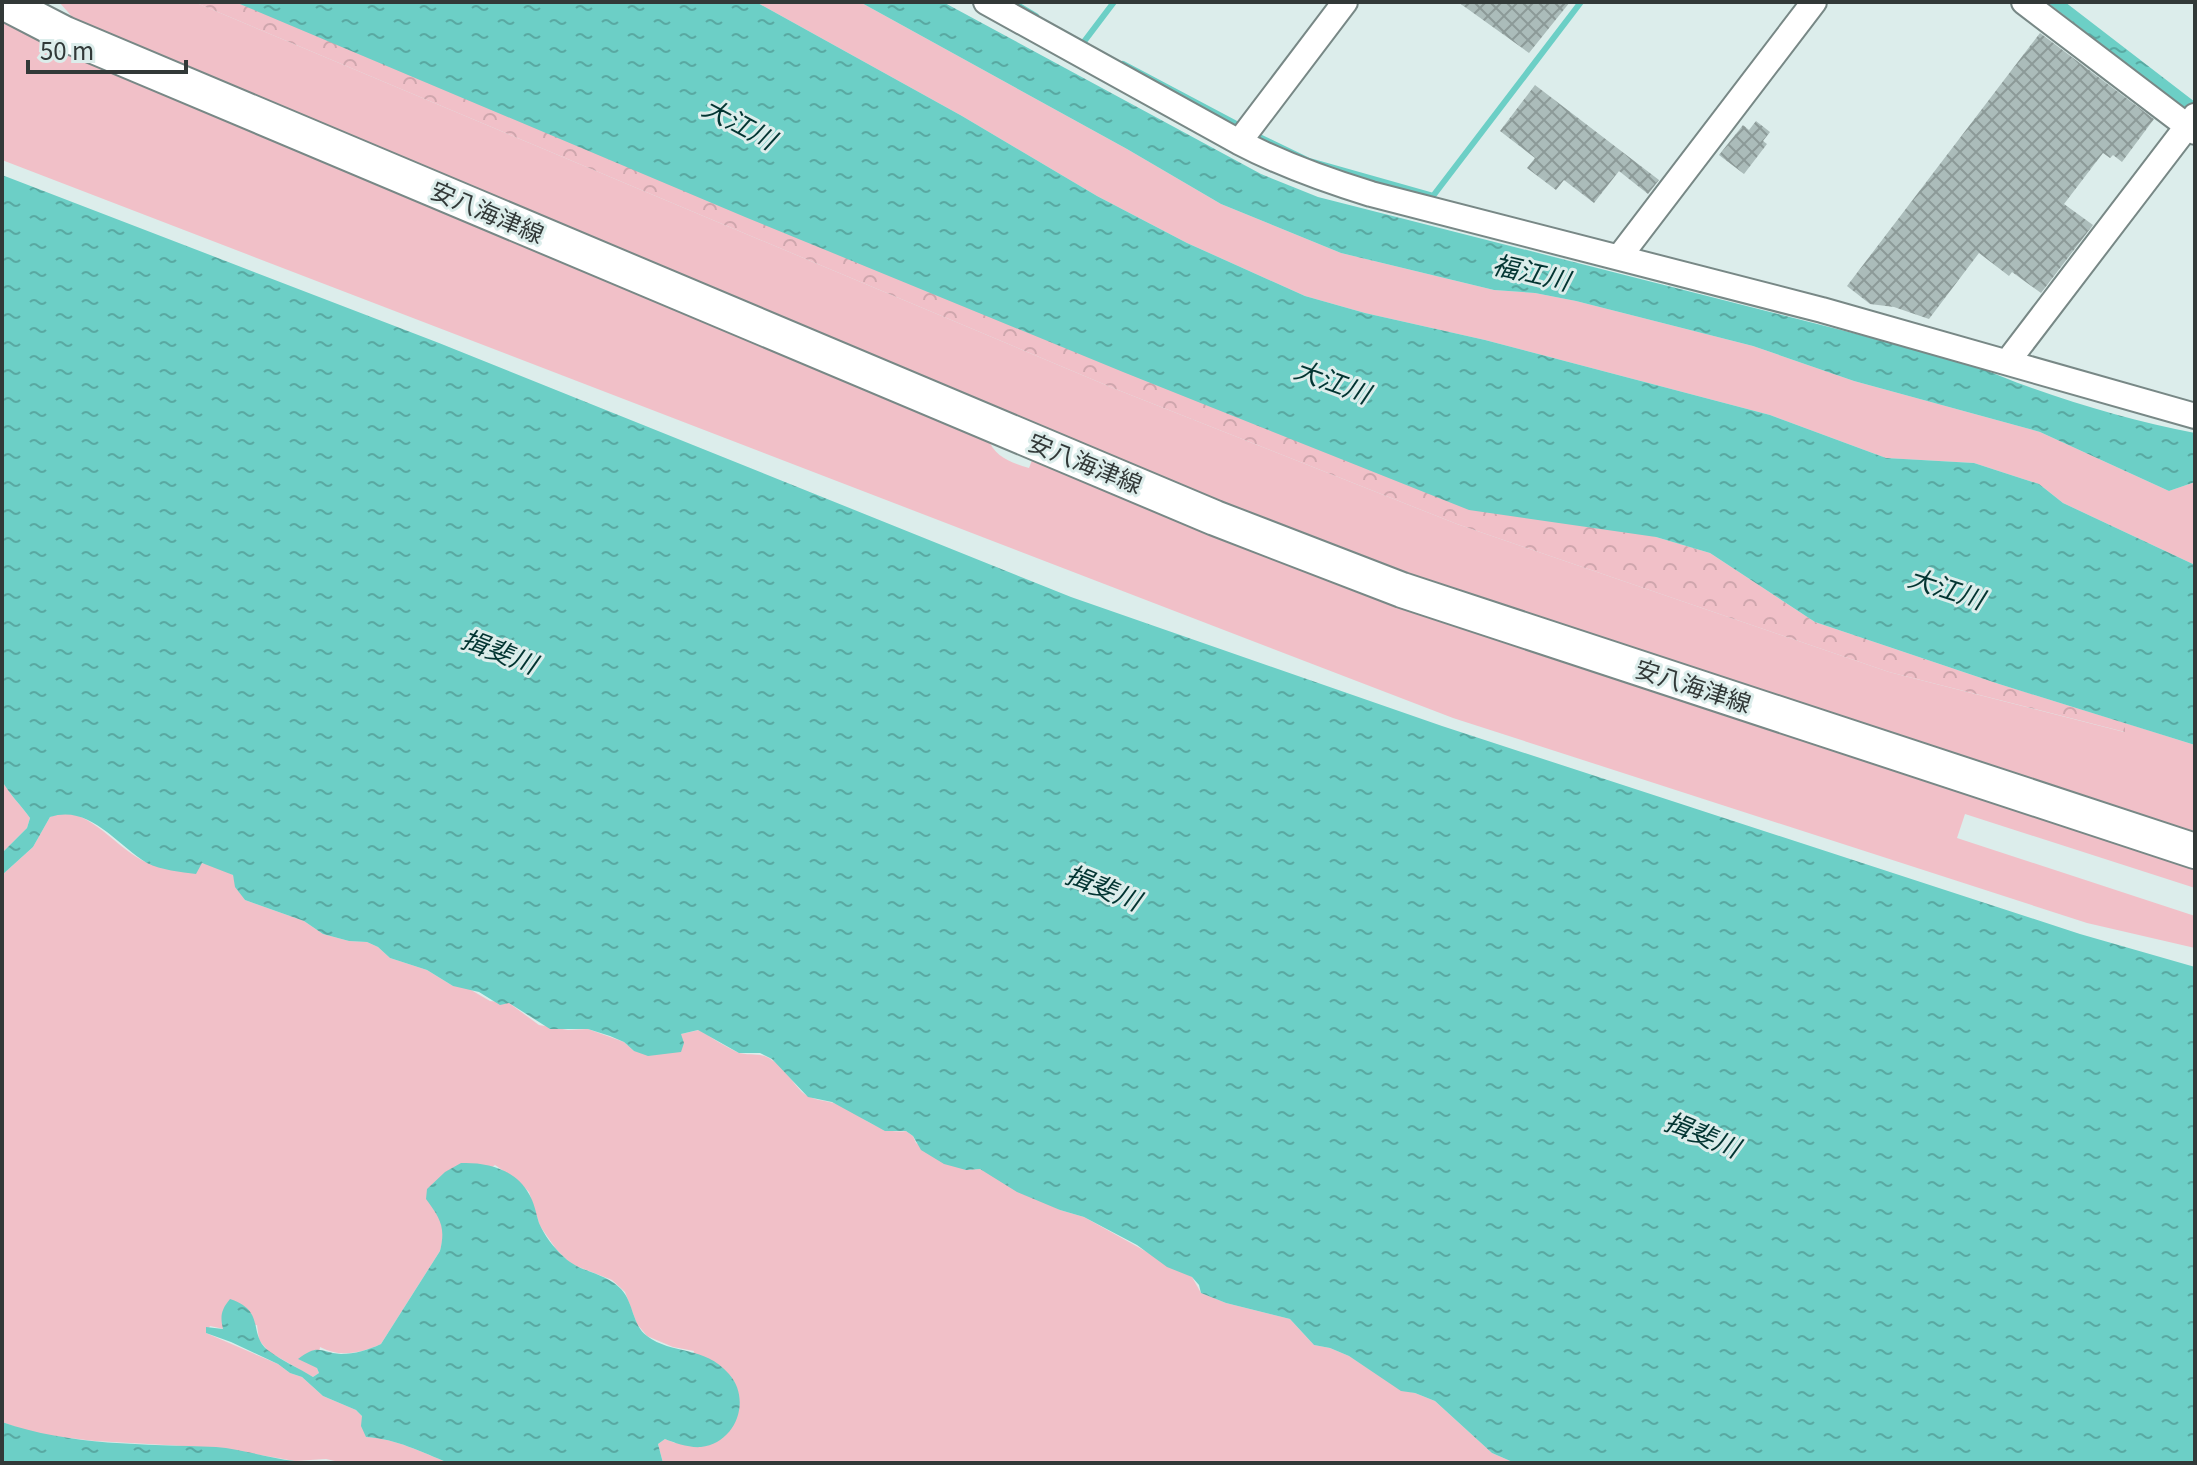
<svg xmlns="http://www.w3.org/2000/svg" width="2197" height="1465" viewBox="0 0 2197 1465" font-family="Georgia,'Noto Sans JP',serif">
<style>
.green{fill:#f1c0c8}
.forest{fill:url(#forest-crowns)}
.water{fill:url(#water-ripples)}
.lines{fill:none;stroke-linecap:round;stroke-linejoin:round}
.stream{stroke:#6ccfc6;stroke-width:6}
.building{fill:url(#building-cross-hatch)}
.minor-casing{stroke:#788886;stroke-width:28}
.secondary-casing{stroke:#788886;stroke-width:38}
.minor{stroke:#fff;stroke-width:24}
.secondary{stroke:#fff;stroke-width:34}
.labels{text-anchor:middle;stroke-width:6;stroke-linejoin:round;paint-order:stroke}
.street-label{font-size:24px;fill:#323938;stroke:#dcedeb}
.water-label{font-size:26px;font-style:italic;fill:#033532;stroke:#dcedeb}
</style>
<defs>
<pattern id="forest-crowns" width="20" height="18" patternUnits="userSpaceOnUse" patternTransform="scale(2)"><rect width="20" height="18" fill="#f1c0c8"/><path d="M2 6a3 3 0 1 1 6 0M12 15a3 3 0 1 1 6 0" fill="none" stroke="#cfa6ad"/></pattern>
<pattern id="water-ripples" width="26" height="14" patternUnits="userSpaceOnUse" patternTransform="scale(2)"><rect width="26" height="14" fill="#6ccfc6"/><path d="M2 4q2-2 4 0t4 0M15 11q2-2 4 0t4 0" fill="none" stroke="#59a9a2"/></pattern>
<pattern id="building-cross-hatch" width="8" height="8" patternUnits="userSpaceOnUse" patternTransform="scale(2)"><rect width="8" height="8" fill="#abbcba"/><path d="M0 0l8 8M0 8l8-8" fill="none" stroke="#8c9a98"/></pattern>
</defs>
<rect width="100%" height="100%" fill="#dcedeb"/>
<path class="green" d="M59,2H194L1113,388L1457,524L1889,672L2124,732L2125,723L2195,745V842L1406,579L84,30Z
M756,2H860L1127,149L1221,204L1341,253L1494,290L1535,293L1576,301L1753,346L1854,381L2040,432L2169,491L2195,482V565L2063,503L2039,484L1974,463L1886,458L1770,415L1485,340L1365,313L1305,296L1187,243L1097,196L962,116Z
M2,14L987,437C995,457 1009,462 1029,468L1034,455L2195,863V888L1965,814L1957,838L2195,916V948L2087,923L1453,718L2,160Z
M2,781C10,795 21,805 30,818L27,828L2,853Z
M63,812C99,817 116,849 148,863C161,869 183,862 197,863C210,863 222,869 233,875L236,887L245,900L304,921L323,934L349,941L367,942L378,947L390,958L427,970L453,986L466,987L490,1001L509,1003L539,1025L568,1030L588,1029L624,1042L634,1051L681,1052V1034L699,1030C711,1037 724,1046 737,1052C749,1057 760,1051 772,1060C785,1068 792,1082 802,1092C812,1101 826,1100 837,1104C861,1114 878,1135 906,1131L913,1136L916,1143L966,1170L980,1169L1060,1210L1084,1217L1192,1277L1201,1293L1226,1303L1290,1319L1314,1345L1330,1348L1349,1356L1401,1390L1415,1393L1435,1401L1492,1453L1515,1463H663L658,1444L665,1439L675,1443L694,1351L673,1347L647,1336L637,1324L625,1292L612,1280L571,1264L556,1249L540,1226L529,1192L518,1181L495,1165L435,1210C446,1223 444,1235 440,1251L381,1344C361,1353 340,1358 320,1347L317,1368L319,1373L313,1377L269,1352L259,1340L257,1325L224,1329L210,1326L206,1333L278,1364L290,1373L302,1377L323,1396L356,1410L362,1416L366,1437C397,1439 421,1452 449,1463H344L326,1459L295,1461L218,1448L95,1441L35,1434L2,1422V875L33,847L50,817Z"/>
<path class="forest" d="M194,2H235L1656,537L1710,553L1815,622L1999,684L2125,723V732L1889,672L1457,524L1113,388Z"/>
<path class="water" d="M235,2H756L962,116L1097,196L1187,243L1305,296L1365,313L1485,340L1770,415L1886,458L1974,463L2039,484L2063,503L2195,565V745L1999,684L1815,622L1710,553L1656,537L1469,510L1123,372L745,217Z
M860,2H943L1261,174L1318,197L1967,362C2036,393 2121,419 2195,433V482L2169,491L2040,432L1854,381L1753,346L1576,301L1535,293L1494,290L1341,253L1221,204L1127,149Z
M2047,2H2065L2195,102V116Z
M2,175L439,343L1071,597L1442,726L2080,934L2195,967V1463H1515L1492,1453L1435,1401L1415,1393L1401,1391L1349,1356L1330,1348L1314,1345L1290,1319L1226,1303L1201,1293L1199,1285L1192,1277L1167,1267L1137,1245L1084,1217L1060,1210L1017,1192L980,1169L966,1170L944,1164L921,1150L913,1136L906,1131H885L832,1102L808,1097L772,1059L760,1053H739L698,1030L681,1034L684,1043L681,1052L648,1056L634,1051L624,1042L610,1036L588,1029H550L509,1003L500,1005L479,992L453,986L427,970L390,958L378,947L367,942L349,941L323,934L304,921L245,900L235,887L233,875L202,863L196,874C181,872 161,870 147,863C116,844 89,804 50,817L33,847L2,875V853L27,828L30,818C21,805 10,795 2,781Z
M461,1163C487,1162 515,1169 529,1194C534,1202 536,1213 539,1223C544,1235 554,1248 564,1257C580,1273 605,1272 621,1289C634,1303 632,1325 647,1336C672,1355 704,1345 729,1374C752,1400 736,1443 701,1447C689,1448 675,1443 665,1439L658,1444L663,1463H449C421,1452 397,1439 366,1437L361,1426L362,1416L356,1410L323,1396L302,1377L290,1373L278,1364L231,1342L206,1333V1327L223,1329C220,1316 221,1310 230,1299C267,1311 247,1335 269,1351C282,1361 299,1368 313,1377L319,1373L317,1368L298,1359C319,1343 319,1352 341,1354C355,1354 368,1350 381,1344L440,1251C446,1227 440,1218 426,1199L427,1189L445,1172Z
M2,1422C70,1446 145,1444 216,1447C242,1449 268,1458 295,1461C312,1463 326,1459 344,1463H10L2,1460Z"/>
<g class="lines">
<path class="stream" d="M1012,2L1036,16
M1083,43L1114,2
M1123,64L1240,126
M1253,134L1309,161L1433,196L1581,2"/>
</g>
<path class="building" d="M1458,2H1570L1529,53Z
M2040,33L2154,119L2122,162L2113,155L2110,158L2103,153L2064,204L2093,225L2041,293L2012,272L2009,276L1979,253L1929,319L1894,307L1870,304L1847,286Z
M1535,85L1659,180L1648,194L1619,171L1594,203L1564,180L1556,190L1527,168L1535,158L1500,131Z
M1756,121L1770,132L1763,141L1767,144L1744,174L1719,155L1743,125L1749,130Z"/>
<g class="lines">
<defs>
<path id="minor" d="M986,2L1239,142C1281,164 1325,180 1371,194L1822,310L2195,416
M2024,2L2195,132
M1239,142L1345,2
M1620,256L1814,2
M2008,361L2195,116"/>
<path id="secondary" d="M3,2L65,34L1215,518L1402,590L2195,851"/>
</defs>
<use href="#minor" class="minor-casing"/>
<use href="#secondary" class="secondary-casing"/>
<use href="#minor" class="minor"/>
<use href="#secondary" class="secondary"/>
</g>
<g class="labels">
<g class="street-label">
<text transform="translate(487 213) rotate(23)" y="8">安八海津線</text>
<text transform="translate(1085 464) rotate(22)" y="8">安八海津線</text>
<text transform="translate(1693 687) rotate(18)" y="8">安八海津線</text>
</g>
<g class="water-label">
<text transform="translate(739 124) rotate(28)" y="9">大江川</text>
<text transform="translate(1531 273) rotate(13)" y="9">福江川</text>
<text transform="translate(1332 382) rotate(20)" y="9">大江川</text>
<text transform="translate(1946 589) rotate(18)" y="9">大江川</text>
<text transform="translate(499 652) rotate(21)" y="9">揖斐川</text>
<text transform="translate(1103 888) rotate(22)" y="9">揖斐川</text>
<text transform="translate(1702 1135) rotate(22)" y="9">揖斐川</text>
</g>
</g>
<rect width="2197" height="1465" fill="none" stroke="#323938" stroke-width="8"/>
<path d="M28 60v12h158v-12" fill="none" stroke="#323938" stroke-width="4"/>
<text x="40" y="60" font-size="24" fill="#323938" stroke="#dcedeb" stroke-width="6" paint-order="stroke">50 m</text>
</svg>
